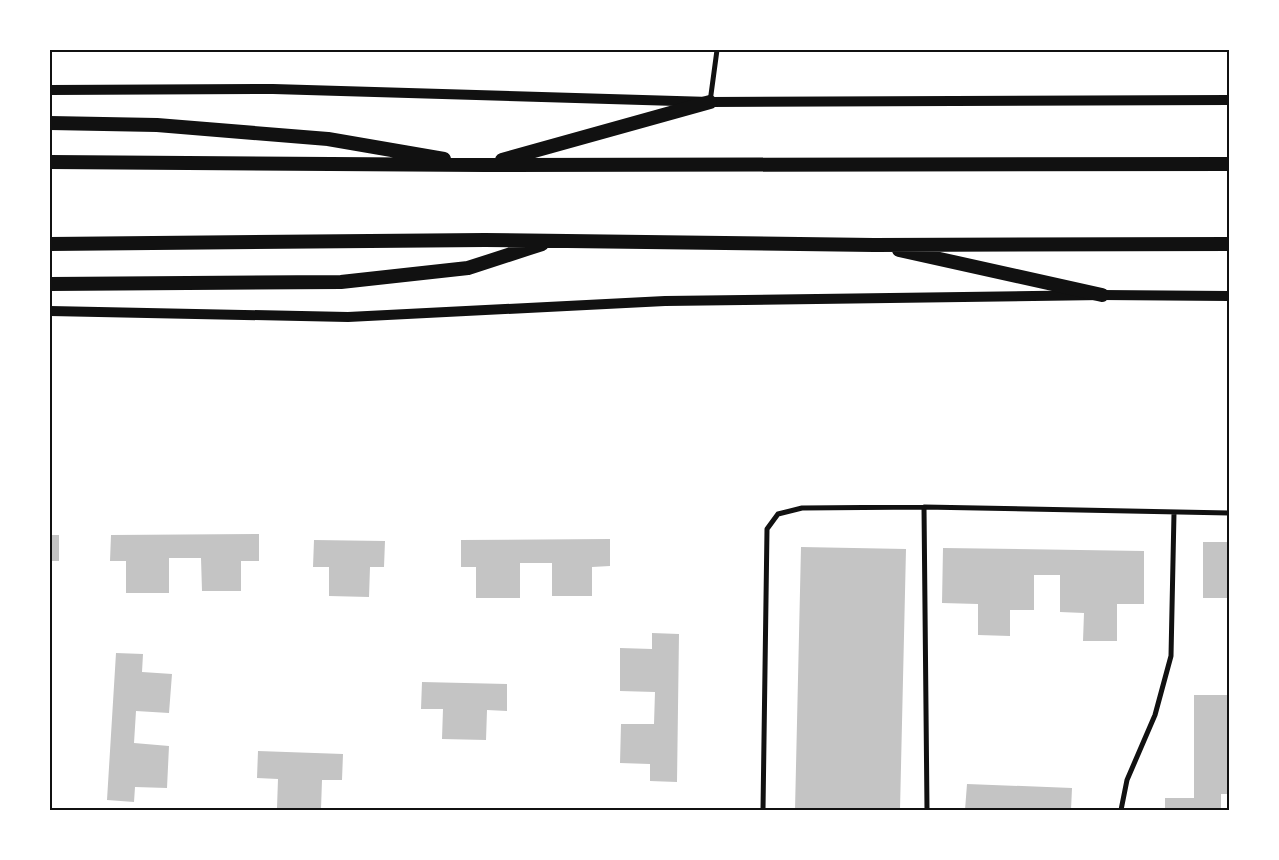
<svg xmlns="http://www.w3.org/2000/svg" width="1279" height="860" viewBox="0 0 1279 860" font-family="'Times New Roman',serif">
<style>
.building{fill:#c4c4c4}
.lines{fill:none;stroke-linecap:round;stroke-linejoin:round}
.minor{stroke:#111;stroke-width:5}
.secondary{stroke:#111;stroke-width:10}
.trunk{stroke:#111;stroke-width:14}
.neatline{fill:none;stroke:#111;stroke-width:2}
</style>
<rect width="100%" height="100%" fill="#fff"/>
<path class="building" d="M259,534V561H241V591H202L201,558H169V593H126V561H110L111,535Z
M50,535H59V561H50Z
M610,539V566L592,567V596H552V563H520V598H476V567H461V540Z
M314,540L385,541L384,567H370L369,597L329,596V567H313Z
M1203,542H1229V598H1203Z
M801,547L906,549L900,810H795Z
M943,548L1144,551V604H1117V641H1083L1084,613L1060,612V575H1034V610H1010V636L978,635V604L942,603Z
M652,633L679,634L677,782L650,781V764L620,763L621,724H654L655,692L620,691V648L652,649Z
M116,653L143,654L142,672L172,674L169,713L136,711L134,743L169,746L167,788L135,787L134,802L107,800Z
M422,682L507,684V711L487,710L486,740L442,739L443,709H421Z
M1194,695H1229V794H1221V810H1165V798H1194Z
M258,751L343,754L342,780H322L321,809L277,808L278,779L257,778Z
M967,784L1072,788L1071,810H965Z"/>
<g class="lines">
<path class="minor" d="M710,102L717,50
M924,507L927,810
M763,810L767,529L778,514L802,508L924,507L1229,513
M1121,810L1127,780L1155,715L1171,656L1174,513"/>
<path class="secondary" d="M50,90L273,89L710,102L1229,100
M50,311L348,317L665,301L1102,295L1229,296"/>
<path class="trunk" d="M50,123L157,125L328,139L444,159
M502,160L710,102
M50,162L484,165L1229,164
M50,244L485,240L874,245L1229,244
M899,250L1102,295
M50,284L341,282L468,268L542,244"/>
</g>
<rect width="1279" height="860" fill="none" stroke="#ffffff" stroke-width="102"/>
<rect x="51" y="51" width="1177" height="758" class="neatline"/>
</svg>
